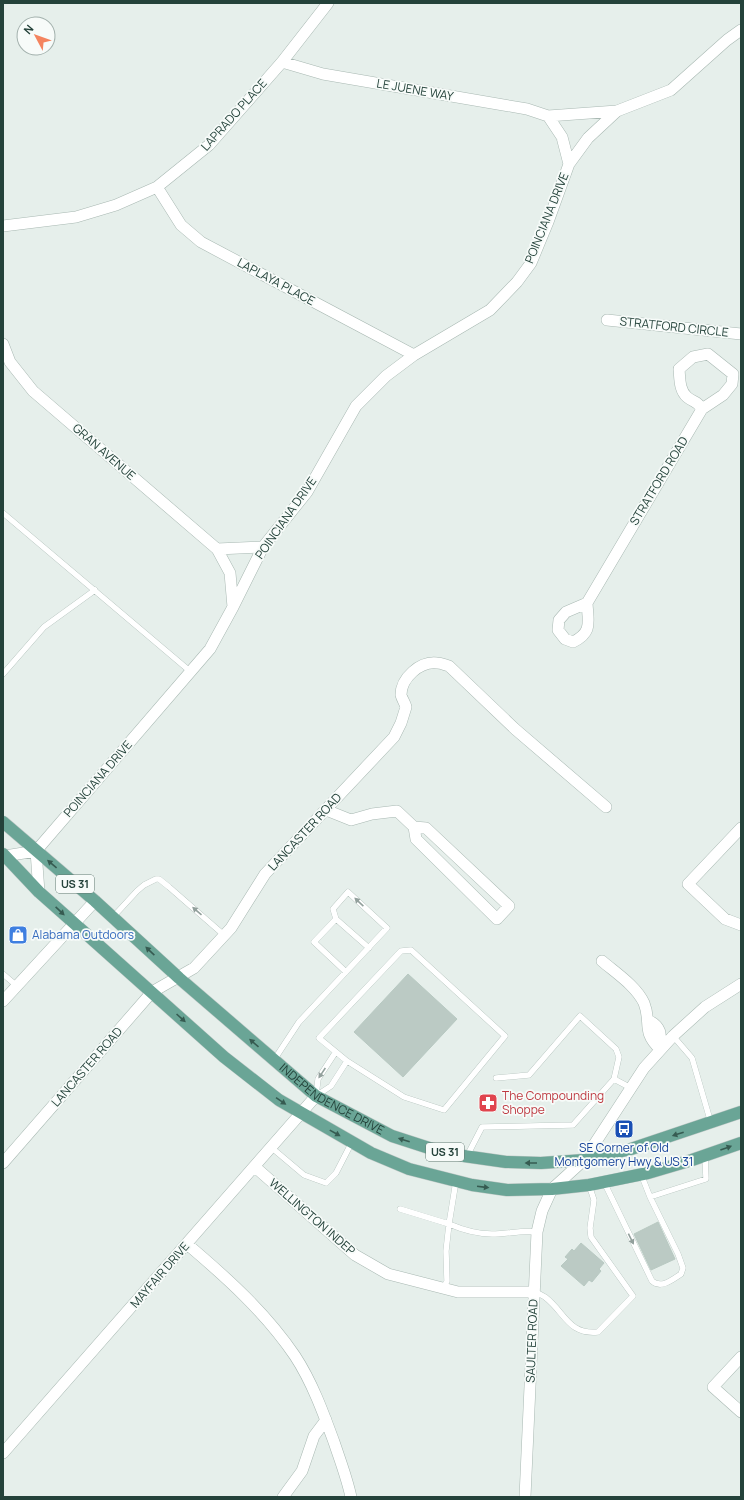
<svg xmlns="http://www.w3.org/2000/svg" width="744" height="1500" viewBox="0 0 744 1500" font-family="Manrope,sans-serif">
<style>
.building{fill:#bbcac4;stroke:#b8c9c2}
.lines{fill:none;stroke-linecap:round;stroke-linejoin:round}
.lane-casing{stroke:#a8b8b2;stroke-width:6}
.street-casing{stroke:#a8b8b2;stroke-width:12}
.primary-casing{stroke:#c2cac8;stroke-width:13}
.lane{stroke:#fff;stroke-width:5.5}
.street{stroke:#fff;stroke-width:11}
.primary{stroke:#6aa596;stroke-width:12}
.oneway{fill:#365b51}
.oneway2{fill:#92a09c}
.labels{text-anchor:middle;stroke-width:3.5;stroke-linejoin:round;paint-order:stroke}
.shield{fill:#f7fbf9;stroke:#637a73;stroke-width:1}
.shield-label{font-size:11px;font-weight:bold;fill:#24423a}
.street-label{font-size:12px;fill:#24423a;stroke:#f7fbf9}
.shop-label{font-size:12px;fill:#366cbe;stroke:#f7fbf9;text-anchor:start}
.health-label{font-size:12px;fill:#be3a42;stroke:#f7fbf9;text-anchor:start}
.transit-label{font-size:12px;fill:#164399;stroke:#f7fbf9}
</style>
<rect width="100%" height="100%" fill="#e6efeb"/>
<path class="building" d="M408,974L457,1019L403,1077L354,1032Z
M658,1222L675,1259L651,1270L634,1234Z
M581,1243L604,1263L599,1269L601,1271L592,1282L589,1280L584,1286L561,1266L568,1259L565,1257L572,1249L574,1251Z"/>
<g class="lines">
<defs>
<path id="lane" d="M3,513L191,672
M3,674L44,627L95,590
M113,917L137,891L144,885L156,879H159L169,887L224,935
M336,919L314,942L346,972
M411,950L505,1036L444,1110L404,1097L347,1061L319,1038L401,951Z
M3,974L17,986
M673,1036L692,1058L711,1123
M274,1060L299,1022L387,928L348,892L333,909L336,919L369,948
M496,1078L529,1075L580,1016L616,1049L619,1057L614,1079
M316,1096L318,1079L335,1053
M316,1096L331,1086L347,1061
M272,1148L304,1175L326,1183L336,1173L352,1142
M467,1156L482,1127L573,1125L614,1079L631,1088
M456,1181L449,1224C463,1230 477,1234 492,1234C508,1234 522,1230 537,1232
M604,1182L652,1281C661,1289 672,1280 681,1274L683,1268L678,1254L650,1197L641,1174
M650,1197L706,1179L705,1156
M400,1209L449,1224L446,1251L447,1281L443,1289
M534,1292C538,1293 542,1295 545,1297C565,1312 568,1335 598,1332L633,1296L591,1237L590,1228L594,1200L589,1185"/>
<path id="street" d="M282,62L323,74L527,109L548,116L617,111
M548,116L562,137L569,164
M157,187L181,225L201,242L414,355
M3,226L76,217L116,205L157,187L209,145L282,62L328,3
M607,320L741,334
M3,344L10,362L33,391L217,549L263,547
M702,409C697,400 694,403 687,397C679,390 680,378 679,369L693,357L708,354L733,374
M217,549L230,573L233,607
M587,603L702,409L723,395L732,384L733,374
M587,603C588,622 593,632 573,642L565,639L558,630L559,620L566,612Z
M326,810L351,820L372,814L397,811L414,827L416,839L497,919L509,906L426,828L414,827
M741,828L688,884L725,919L741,925
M36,851L39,892
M5,856L36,851L210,649L233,607L263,547L307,492L356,406L386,376L414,355L490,310L517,282L531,263L548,222L569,164L588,138L617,111L671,90L727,40L741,30
M602,961C616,973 636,986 644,1003C652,1023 641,1031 660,1049
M3,1001L95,901
M648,1020C662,1027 661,1034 660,1049
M3,1163L152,992L194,968L231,928L265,874L394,737L401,723L406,707C405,703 402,699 401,695C401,678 420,661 437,663C441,663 445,665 449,666L515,729L606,807
M255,1167L355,1255L388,1274L458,1292H534
M187,1244C227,1278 265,1312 295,1356C312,1382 323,1412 334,1442C340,1460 347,1478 351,1497
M741,1357L713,1387L741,1412
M3,1453L316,1096
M283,1497L302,1471L314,1436L326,1420
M525,1497L537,1232L542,1211L552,1189L584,1160L644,1068L673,1036L705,1007L741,984"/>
<g id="primary">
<path id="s1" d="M3,822L95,901L179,978L316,1096L392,1136L429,1148L464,1156L506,1162L541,1163L584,1160L631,1149L741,1112"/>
<path d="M3,854L39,892L75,924L224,1057L279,1100L371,1153L409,1169L472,1185L507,1190L552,1189L589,1185L648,1173L692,1160L741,1143"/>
</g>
</defs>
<use href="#lane" class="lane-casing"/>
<use href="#street" class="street-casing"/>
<use href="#primary" class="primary-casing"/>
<use href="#lane" class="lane"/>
<use href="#street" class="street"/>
<use href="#primary" class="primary"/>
</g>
<defs><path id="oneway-solid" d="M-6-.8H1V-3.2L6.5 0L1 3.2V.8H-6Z"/></defs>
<g class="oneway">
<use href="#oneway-solid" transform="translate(52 864) rotate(-140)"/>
<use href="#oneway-solid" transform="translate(60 911) rotate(43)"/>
<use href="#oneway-solid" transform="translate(150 951) rotate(-137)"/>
<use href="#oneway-solid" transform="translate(181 1018) rotate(42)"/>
<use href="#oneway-solid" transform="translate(254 1043) rotate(-139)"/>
<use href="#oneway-solid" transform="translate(281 1101) rotate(34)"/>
<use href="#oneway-solid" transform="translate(335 1133) rotate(29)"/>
<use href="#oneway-solid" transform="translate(678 1134) rotate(162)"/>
<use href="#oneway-solid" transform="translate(404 1140) rotate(-162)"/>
<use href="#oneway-solid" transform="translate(726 1148) rotate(-20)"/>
<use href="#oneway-solid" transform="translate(531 1163) rotate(-180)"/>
<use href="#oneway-solid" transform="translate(483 1187) rotate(7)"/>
</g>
<g class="oneway2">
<use href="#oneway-solid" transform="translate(359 902) rotate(-137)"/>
<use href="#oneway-solid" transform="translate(197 911) rotate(-139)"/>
<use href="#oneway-solid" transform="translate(322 1073) rotate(124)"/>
<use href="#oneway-solid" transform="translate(631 1239) rotate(64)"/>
</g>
<defs>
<symbol id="shop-square" viewBox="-11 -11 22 22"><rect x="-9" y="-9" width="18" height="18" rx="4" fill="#3f7fe0" stroke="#f7fbf9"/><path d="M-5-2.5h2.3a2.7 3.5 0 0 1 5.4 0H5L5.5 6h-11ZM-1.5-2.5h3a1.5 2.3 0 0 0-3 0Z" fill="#fff"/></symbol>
<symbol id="pharmacy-square" viewBox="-11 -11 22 22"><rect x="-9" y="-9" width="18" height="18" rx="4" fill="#e0444e" stroke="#f7fbf9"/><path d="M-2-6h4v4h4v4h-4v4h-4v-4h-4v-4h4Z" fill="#fff"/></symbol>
<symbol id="bus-square" viewBox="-11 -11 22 22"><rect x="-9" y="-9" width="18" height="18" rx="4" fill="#1a4fb4" stroke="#f7fbf9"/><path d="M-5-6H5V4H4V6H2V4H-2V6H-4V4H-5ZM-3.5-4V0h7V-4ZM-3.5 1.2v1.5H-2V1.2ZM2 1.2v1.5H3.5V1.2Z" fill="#fff"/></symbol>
</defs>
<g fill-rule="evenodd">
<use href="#shop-square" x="7" y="924" width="22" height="22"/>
<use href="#pharmacy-square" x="477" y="1092" width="22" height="22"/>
<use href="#bus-square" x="613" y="1118" width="22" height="22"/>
</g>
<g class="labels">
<g class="shield">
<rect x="56" y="875" width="38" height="18" rx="3"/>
<rect x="426" y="1143" width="38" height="18" rx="3"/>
</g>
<g class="shield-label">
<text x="75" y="888">US 31</text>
<text x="445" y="1156">US 31</text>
</g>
<g class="street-label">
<text transform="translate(415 90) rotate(10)" y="4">LE JUENE WAY</text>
<text transform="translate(234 115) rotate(-48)" y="4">LAPRADO PLACE</text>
<text transform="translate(547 218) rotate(-68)" y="4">POINCIANA DRIVE</text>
<text transform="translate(276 282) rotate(28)" y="4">LAPLAYA PLACE</text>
<text transform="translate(674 327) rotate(6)" y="4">STRATFORD CIRCLE</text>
<text transform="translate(104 452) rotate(41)" y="4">GRAN AVENUE</text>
<text transform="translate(659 481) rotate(-59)" y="4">STRATFORD ROAD</text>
<text transform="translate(286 518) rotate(-55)" y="4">POINCIANA DRIVE</text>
<text transform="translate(98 779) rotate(-49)" y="4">POINCIANA DRIVE</text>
<text transform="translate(305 832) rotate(-47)" y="4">LANCASTER ROAD</text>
<text transform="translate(87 1067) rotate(-49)" y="4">LANCASTER ROAD</text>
<text dy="4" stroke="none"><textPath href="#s1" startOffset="431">INDEPENDENCE DRIVE</textPath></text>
<text transform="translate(312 1217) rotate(41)" y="4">WELLINGTON INDEP</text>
<text transform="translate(160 1275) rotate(-49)" y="4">MAYFAIR DRIVE</text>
<text transform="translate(532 1341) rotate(-88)" y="4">SAULTER ROAD</text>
</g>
<g class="shop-label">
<text x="32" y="939">Alabama Outdoors</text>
</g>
<g class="health-label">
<text x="502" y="1100">The Compounding<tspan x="502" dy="14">Shoppe</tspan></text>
</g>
<g class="transit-label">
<text x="624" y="1152">SE Corner of Old<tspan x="624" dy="14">Montgomery Hwy &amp; US 31</tspan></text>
</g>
</g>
<rect width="744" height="1500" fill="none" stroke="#24423a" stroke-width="8"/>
<g transform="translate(36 36) rotate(311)"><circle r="19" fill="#f7fbf9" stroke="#a3b1ad"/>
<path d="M0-3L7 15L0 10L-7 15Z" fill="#f4845f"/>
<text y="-6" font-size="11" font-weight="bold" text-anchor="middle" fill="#24423a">N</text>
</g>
</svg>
